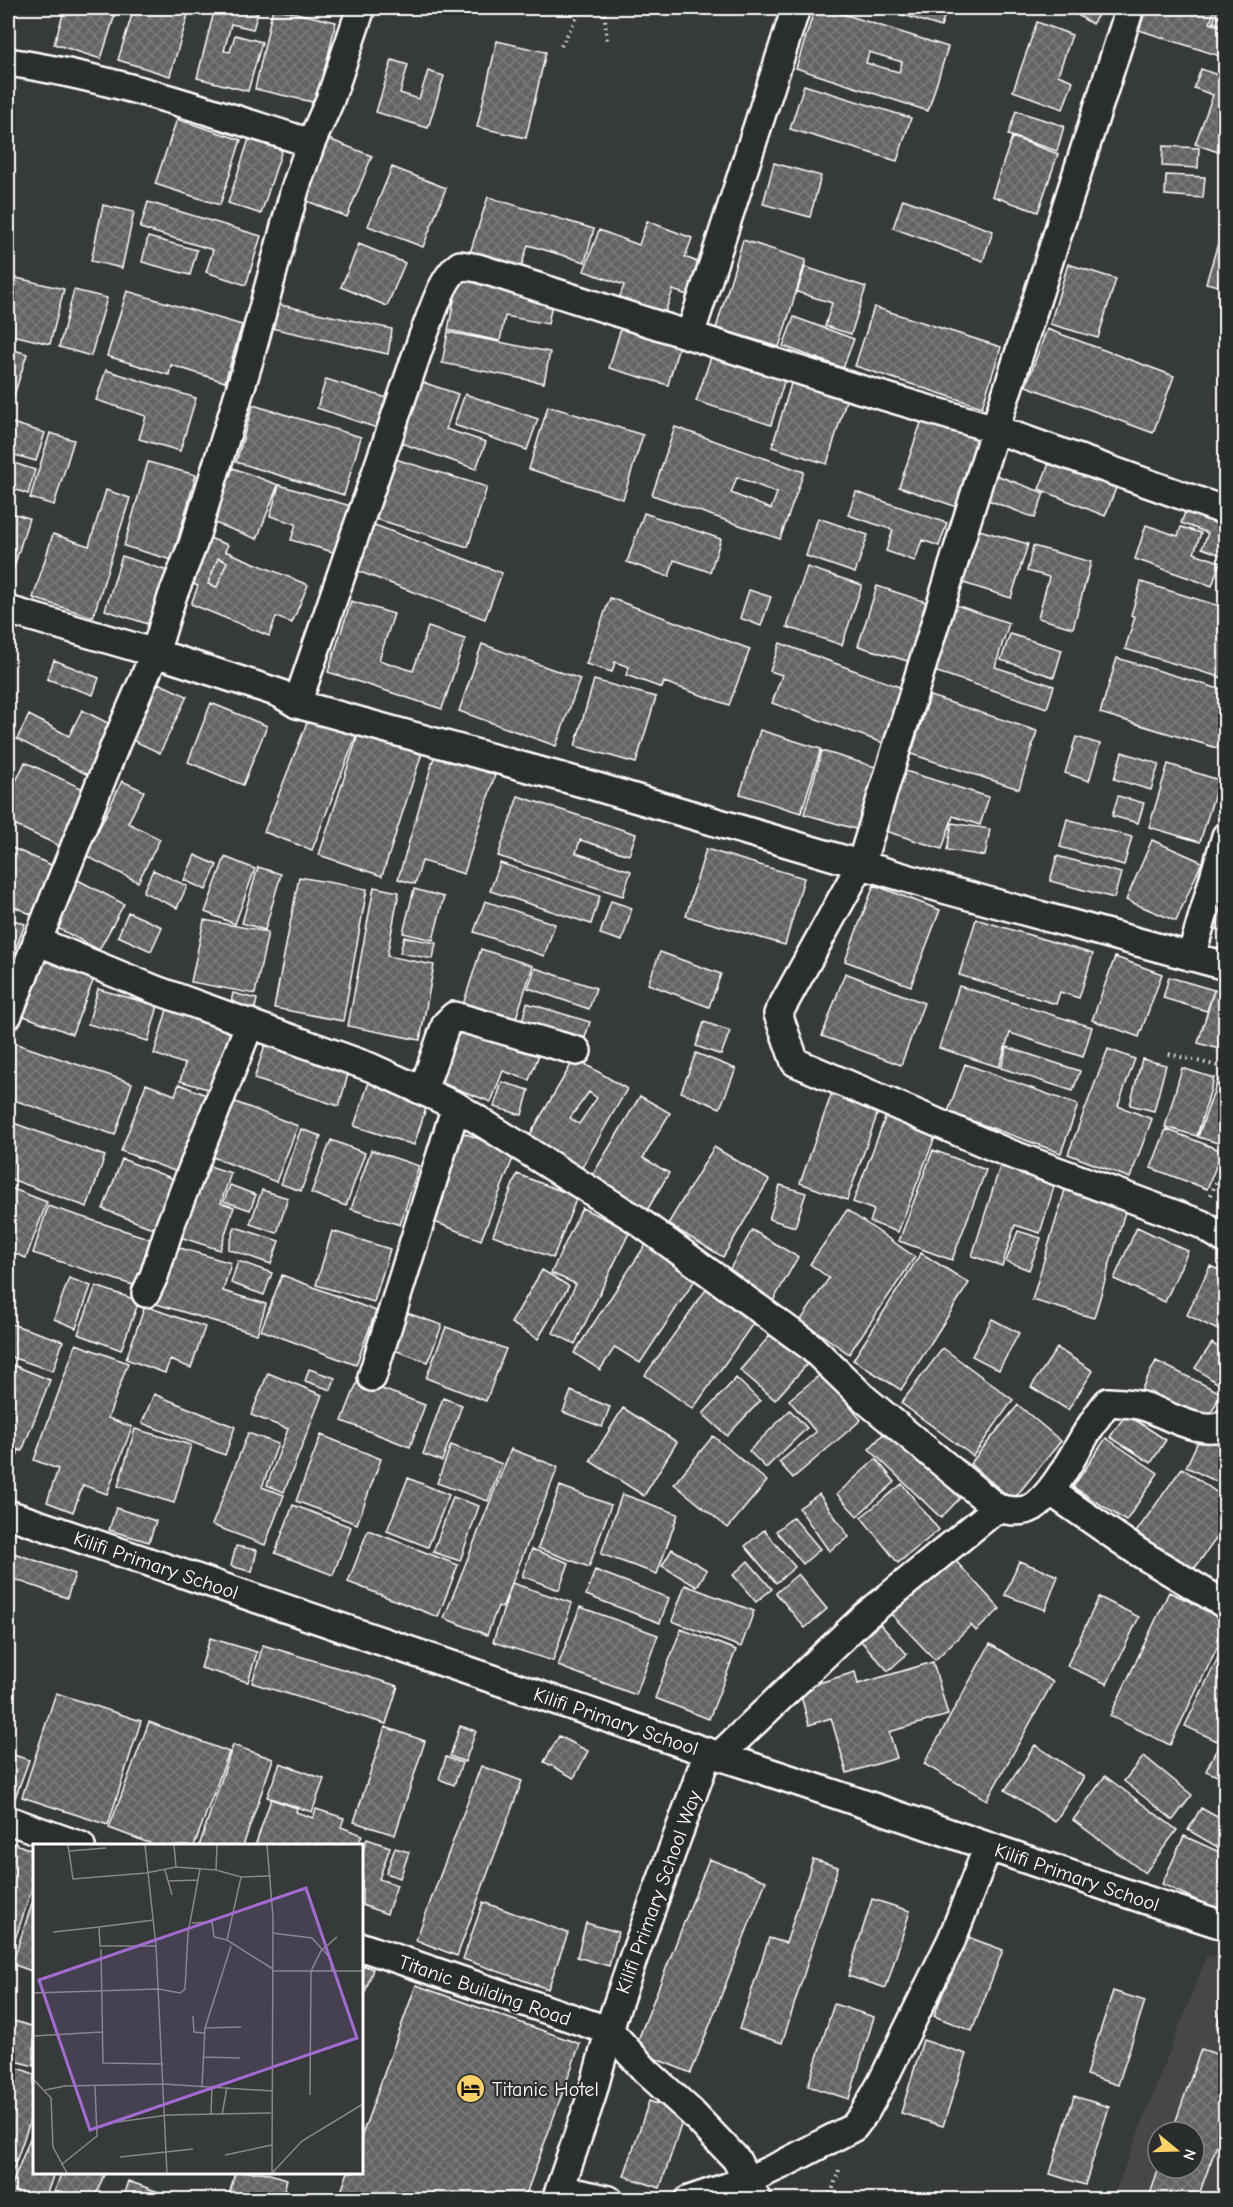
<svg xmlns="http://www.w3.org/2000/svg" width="1233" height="2207" viewBox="0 0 1233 2207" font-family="'Comic Neue',sans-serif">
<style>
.built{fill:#444748;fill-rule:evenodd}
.building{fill:url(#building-cross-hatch);stroke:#fff;stroke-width:1.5;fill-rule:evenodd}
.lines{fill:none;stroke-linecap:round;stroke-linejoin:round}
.street-casing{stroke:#fff;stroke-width:32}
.path{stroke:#fff;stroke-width:4;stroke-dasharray:1.5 4.5;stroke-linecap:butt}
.street{stroke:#2a2d2e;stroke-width:27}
.labels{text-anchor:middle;stroke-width:4.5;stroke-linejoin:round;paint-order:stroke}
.street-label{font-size:20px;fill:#fff;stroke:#2a2d2e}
.poi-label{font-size:20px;fill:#fff;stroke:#2a2d2e;text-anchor:start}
.inset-road{fill:none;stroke:#878989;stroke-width:1.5}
.view{fill:#a36bd2;fill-opacity:0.15;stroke:#a36bd2;stroke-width:3}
.inset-edge{fill:none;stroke:#fff;stroke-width:3}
</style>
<defs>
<pattern id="building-cross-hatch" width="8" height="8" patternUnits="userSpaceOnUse" patternTransform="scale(1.5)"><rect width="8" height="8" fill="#636465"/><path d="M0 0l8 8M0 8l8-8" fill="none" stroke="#7a7b7c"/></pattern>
</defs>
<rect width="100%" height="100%" fill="#373a3b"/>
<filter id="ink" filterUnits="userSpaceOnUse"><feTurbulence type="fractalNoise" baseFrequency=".0167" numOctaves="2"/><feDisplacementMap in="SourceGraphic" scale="12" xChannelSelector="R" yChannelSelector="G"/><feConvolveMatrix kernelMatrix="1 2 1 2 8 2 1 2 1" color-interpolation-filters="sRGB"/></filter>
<g filter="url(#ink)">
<path class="built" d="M1207,1955L1225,1959V2199L1112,2200ZM1158,2132H1194V2168H1158Z"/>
<path class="building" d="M65,8H117L101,59L54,44Z
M134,8H190L170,76L118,60Z
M215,8H236L258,13L253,29L231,24L224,51L230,52L235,35L262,42L248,91L197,78Z
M273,8L336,22L317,103L255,89Z
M815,8H824L948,47L928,111L796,68ZM869,52L902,62L899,72L866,63Z
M886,8H947L941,27L885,9Z
M1066,8H1103L1092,24Z
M1146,8H1215L1210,23L1226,28V58L1139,30Z
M1218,8H1226V26L1213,22Z
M1037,22L1072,35L1058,75L1073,81L1063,109L1013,91Z
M497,41L546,52L526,138L477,127Z
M392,60L408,65L400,93L419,99L428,71L444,76L428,128L376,112Z
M1201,69L1226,78V140L1221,153L1195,144L1213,95L1194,88Z
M804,85L911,118L897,161L790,129Z
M1016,111L1064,126L1057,151L1008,135Z
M177,119L241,140L220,205L155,184Z
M321,136L372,156L347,217L297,197Z
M1012,137L1058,154L1038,212L992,196Z
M249,139L282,150L261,214L228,203Z
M1163,146L1199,148L1198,168L1162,166Z
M774,163L821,176L810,217L763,204Z
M392,167L446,188L423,247L368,226Z
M1166,175L1205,177L1203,198L1165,195Z
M488,197L594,229L585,262L528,245L519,274L468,259Z
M903,199L993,231L983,261L893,228Z
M148,202L261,236L246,285L206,272L213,250L140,228Z
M103,205L134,212L122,268L91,261Z
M1226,217V288L1206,283Z
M647,221L692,238L685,257L710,267L698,299L673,290L664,315L619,299L624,285L584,271L599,230L639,245Z
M148,237L197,250L190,275L142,262Z
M743,240L806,260L779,347L716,328Z
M359,244L405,263L387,306L341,287Z
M1068,264L1116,279L1098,338L1050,324Z
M805,267L866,287L851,334L825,326L832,303L797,292Z
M8,276L64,289L50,344L8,334Z
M459,276L554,294L548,324L505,316L500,341L448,330Z
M74,290L107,298L91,356L59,347Z
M127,291L242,325L225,382L171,365L169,375L107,356Z
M276,304L392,329L388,354L271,328Z
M874,307L1001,347L982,407L855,366Z
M794,317L854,339L843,368L783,346Z
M624,318L682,335L668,385L609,368Z
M1047,329L1174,376L1153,433L1026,386Z
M448,332L550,352L544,383L442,363Z
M8,348L27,354L8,415Z
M714,348L787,372L771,425L696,401Z
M106,370L196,398L180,451L139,439L146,416L96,400Z
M793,377L848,394L827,464L772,447Z
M326,379L387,398L377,428L317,408Z
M419,381L458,394L446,429L486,442L476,469L398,442Z
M465,394L538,419L527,450L454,425Z
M253,405L361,437L344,495L236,462Z
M548,406L643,435L623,499L529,469Z
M922,420L985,442L963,509L899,487Z
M9,422L45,433L36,461L8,453Z
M675,427L804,472L780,539L652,495ZM737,477L777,493L771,509L731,493Z
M50,433L74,440L54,505L30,498Z
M1052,456L1118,483L1105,516L1039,489Z
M392,458L487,487L468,547L373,518Z
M8,461L35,470L28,494L8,487Z
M148,462L196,475L172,560L124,546Z
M233,468L278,485L257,539L212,522Z
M993,474L1044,493L1035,518L983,498Z
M279,485L354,507L340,554L291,540L296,524L270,516Z
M106,490L130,498L93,617L33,598L53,534L89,546Z
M856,492L947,523L939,546L922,540L915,561L886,551L893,530L848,515Z
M1188,504L1226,518V557L1202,548L1208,533L1181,523Z
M8,512L29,518L14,567L8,565Z
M644,513L721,539L710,572L674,560L669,577L627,562Z
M818,518L868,535L855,573L806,556Z
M372,524L502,573L485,619L355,570Z
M1146,525L1178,536L1181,527L1201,533L1194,553L1220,562L1212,586L1135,559Z
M972,528L1028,544L1011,598L957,581Z
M204,536L228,545L225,551L308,585L292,623L276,617L269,636L191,604L198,586L186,581ZM218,558L227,562L217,587L208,584Z
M1033,546L1091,562L1073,628L1038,618L1049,577L1027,571Z
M122,556L174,573L157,627L105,610Z
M218,558L227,562L217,587L208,584Z
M807,567L862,585L842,645L787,627Z
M1141,582L1226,608V679L1125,649L1135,617L1131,615Z
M877,586L932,604L914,663L858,646Z
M749,590L771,597L761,626L740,618Z
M610,598L750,649L729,705L664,682L662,688L626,675L629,667L615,662L612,672L586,664Z
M351,601L394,614L379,660L413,671L428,627L465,639L442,709L328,672Z
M953,604L1009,623L995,667L1054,686L1047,708L931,670Z
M8,631L14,632L9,655H8Z
M1010,634L1062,650L1054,677L1001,660Z
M780,643L905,689L886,744L772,703L782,675L770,671Z
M482,644L580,679L556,746L459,711Z
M1117,658L1226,691V721L1217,748L1100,713Z
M54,660L99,678L93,695L47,679Z
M594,680L656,697L636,763L575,746Z
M158,683L187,696L160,753L132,740Z
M930,696L1037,731L1019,789L911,754Z
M211,703L267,726L243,785L188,762Z
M82,710L116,727L90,776L17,739L29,715L69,736Z
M312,710L359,729L312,850L264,832Z
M760,730L821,749L801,813L740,794Z
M359,732L422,753L382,876L319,855Z
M1076,737L1100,744L1089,781L1065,773Z
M437,747L498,765L464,874L422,861L415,884L398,879Z
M822,751L889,771L869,833L804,814Z
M1122,752L1159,764L1151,790L1114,779Z
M25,762L90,792L64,848L8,822V799Z
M1168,764L1219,780L1200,842L1149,827Z
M902,770L989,797L980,825L953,816L942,849L882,830Z
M122,781L144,791L128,823L160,839L138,882L86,856Z
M518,796L636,834L629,855L580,840L576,853L631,871L623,896L498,856Z
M1118,796L1144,803L1138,823L1112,816Z
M1067,819L1132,837L1124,865L1060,847Z
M952,823L990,829L985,856L947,850Z
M1152,840L1202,862L1176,921L1126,900Z
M8,846L56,867L35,916L8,904Z
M706,849L804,878L785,945L686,916Z
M195,855L217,865L206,890L184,880Z
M1057,856L1121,873L1114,898L1050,881Z
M225,857L255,869L235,924L205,912Z
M500,863L600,896L591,924L490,891Z
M258,867L281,874L265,930L242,923Z
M153,870L187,886L177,908L143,892Z
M1226,870V932L1207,926Z
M299,877L367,889L343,1021L274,1008Z
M76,879L124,904L99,950L52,925Z
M874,885L940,910L911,986L845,961Z
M374,887L399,892L387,956L434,965L420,1040L348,1026Z
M414,889L444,897L433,940L403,933Z
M485,901L555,924L544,956L474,932Z
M611,901L632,908L622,941L600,934Z
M128,912L162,927L151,951L118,936Z
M8,918L25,924L8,969Z
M976,919L1093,954L1079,998L1060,992L1056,1004L959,975Z
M204,920L268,932L255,994L191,982Z
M404,937L436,943L433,959L400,953Z
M481,949L533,966L513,1027L461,1011Z
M660,952L721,974L709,1007L648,984Z
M40,954L95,976L72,1034L16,1013Z
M1115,957L1162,974L1139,1037L1092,1020Z
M535,968L596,988L589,1009L528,988Z
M845,973L924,1003L901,1065L822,1036Z
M1169,977L1214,990L1207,1011L1163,998Z
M959,986L1092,1027L1083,1057L1010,1033L999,1067L939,1048Z
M98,989L158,1006L148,1041L88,1024Z
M1214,990L1226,994V1051L1198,1043Z
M233,993L257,999L254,1013L230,1007Z
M527,1003L590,1022L582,1047L520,1029Z
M168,1006L234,1027L215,1091L180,1081L185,1064L154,1054Z
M704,1022L730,1031L721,1055L696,1046Z
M459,1024L539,1055L529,1080L503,1071L491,1102L437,1081Z
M8,1041L132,1083L115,1135L8,1098Z
M265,1045L349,1071L339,1106L254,1079Z
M1007,1047L1080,1071L1073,1091L1001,1068Z
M1108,1049L1135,1059L1118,1106L1152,1119L1130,1178L1068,1154Z
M696,1053L736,1069L720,1108L681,1092Z
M575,1058L627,1089L581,1169L528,1138ZM589,1092L597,1098L579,1124L570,1118Z
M1142,1059L1166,1065L1154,1111L1130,1105Z
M965,1064L1078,1105L1061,1153L948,1112Z
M1182,1068L1214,1078L1197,1136L1165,1127Z
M370,1079L429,1099L414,1145L354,1126Z
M1218,1079L1226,1081V1119L1218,1143L1198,1137Z
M502,1082L529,1090L522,1115L494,1107Z
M146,1084L175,1095L179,1084L206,1095L177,1172L121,1151Z
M834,1087L881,1104L847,1200L800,1183Z
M640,1096L670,1113L643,1158L669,1173L642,1219L586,1186Z
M230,1100L298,1126L276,1182L208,1155Z
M887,1113L937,1132L898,1232L870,1222L874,1210L853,1202Z
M8,1121L105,1156L87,1207L8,1178Z
M301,1129L321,1136L301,1191L281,1184Z
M1166,1129L1222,1151L1207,1189L1151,1168Z
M456,1130L515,1153L481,1240L422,1217Z
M331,1140L365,1153L346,1206L311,1193Z
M714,1147L769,1180L723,1257L668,1224Z
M371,1150L419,1166L400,1225L351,1209Z
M933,1150L986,1170L952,1260L899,1241Z
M122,1159L179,1181L160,1231L103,1209Z
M1001,1163L1056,1180L1040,1233L1015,1225L1002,1266L972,1256Z
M203,1164L231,1173L221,1203L234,1207L220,1250L180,1237Z
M517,1174L577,1197L553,1258L493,1235Z
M1068,1180L1129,1198L1094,1318L1032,1300Z
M230,1185L256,1195L250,1210L224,1201Z
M780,1185L806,1193L795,1227L769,1219Z
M8,1187L47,1202L26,1258L8,1251Z
M262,1190L288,1198L277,1233L250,1224Z
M48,1206L154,1240L139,1287L33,1253Z
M582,1208L630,1231L575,1344L553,1333L576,1284L551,1273Z
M847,1210L915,1257L849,1354L801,1320L829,1278L810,1264Z
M235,1227L279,1241L271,1264L228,1249Z
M1137,1227L1188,1251L1165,1302L1114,1279Z
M752,1230L798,1257L773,1301L727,1274Z
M332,1231L390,1249L374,1302L316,1285Z
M1018,1231L1041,1238L1029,1270L1006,1261Z
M646,1244L697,1277L640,1363L615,1347L600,1370L574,1353Z
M170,1245L231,1263L223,1291L266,1304L257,1334L153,1303Z
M921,1253L969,1283L901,1390L853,1360Z
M238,1261L272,1273L264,1295L231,1283Z
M1210,1266L1226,1273V1334L1187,1315Z
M542,1270L569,1286L538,1339L511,1323Z
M282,1275L376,1311L356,1365L261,1330Z
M69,1278L91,1286L76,1328L54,1319Z
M710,1284L757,1318L693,1409L645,1375Z
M96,1286L139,1301L121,1350L78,1334Z
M145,1306L205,1327L191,1368L170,1360L165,1373L126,1359Z
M404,1312L442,1325L428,1362L391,1349Z
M992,1319L1019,1333L999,1370L972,1356Z
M8,1323L63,1341L53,1371L8,1356Z
M446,1327L506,1349L486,1401L426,1378Z
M773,1332L809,1362L775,1400L740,1370Z
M1212,1343L1226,1353V1370L1217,1383L1195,1368Z
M76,1344L128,1363L108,1418L132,1427L107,1494L83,1485L73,1512L47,1502L58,1469L34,1460Z
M943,1348L1013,1400L973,1456L901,1403Z
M1057,1348L1093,1371L1068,1410L1031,1387Z
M1156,1361L1221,1393L1205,1426L1139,1394Z
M8,1363L50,1380L22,1451L8,1446Z
M309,1369L335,1378L331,1390L305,1381Z
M268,1373L322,1395L284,1492L267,1485L288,1429L251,1415Z
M822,1373L861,1420L793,1478L779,1462L816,1432L789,1400Z
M736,1378L760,1401L727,1436L703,1414Z
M358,1380L425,1405L410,1447L342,1421Z
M571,1391L610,1407L602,1427L563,1412Z
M154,1394L235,1427L225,1455L142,1423Z
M443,1398L462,1405L442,1461L423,1454Z
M1018,1405L1061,1441L1013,1500L970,1464Z
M623,1408L677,1442L644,1496L590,1461Z
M790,1410L807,1428L766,1468L749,1451Z
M1126,1414L1166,1440L1151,1463L1110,1437Z
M135,1429L191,1445L174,1503L118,1486Z
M888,1429L960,1498L941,1518L869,1449Z
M1203,1431L1226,1441V1486L1186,1467Z
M248,1433L278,1444L262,1487L284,1495L265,1545L212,1525Z
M321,1435L381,1459L357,1524L296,1501Z
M713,1436L767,1481L728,1528L674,1484Z
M1106,1438L1158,1473L1126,1521L1073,1487Z
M451,1445L502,1464L488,1501L437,1483Z
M8,1446L19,1450L10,1478L8,1477Z
M511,1449L558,1467L502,1608L498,1606L487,1635L444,1618Z
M876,1459L895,1482L857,1516L837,1494Z
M1182,1468L1226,1499V1525L1192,1572L1136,1532Z
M408,1478L449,1495L428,1547L387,1531Z
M902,1484L939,1530L898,1563L861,1517Z
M560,1486L611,1505L589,1567L538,1548Z
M622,1494L678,1514L657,1574L601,1554Z
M819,1494L849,1537L829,1551L799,1508Z
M453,1497L479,1506L460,1561L433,1552Z
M293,1505L351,1527L333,1575L275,1553Z
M116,1508L156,1521L149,1542L109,1530Z
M793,1517L820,1549L803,1564L776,1531Z
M368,1530L458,1565L438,1617L348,1582Z
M764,1530L795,1567L776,1583L745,1546Z
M236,1546L257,1550L252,1572L231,1566Z
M532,1549L569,1563L559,1590L522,1576Z
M672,1549L707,1570L697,1587L662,1566Z
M8,1551L75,1574L67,1598L8,1577Z
M952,1557L1000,1609L976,1631L971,1625L935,1660L891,1614Z
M748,1561L772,1589L756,1602L733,1575Z
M1019,1561L1058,1576L1045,1610L1005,1595Z
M595,1570L669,1598L660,1623L586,1595Z
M798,1574L827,1609L805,1628L776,1593Z
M512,1583L572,1603L553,1661L493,1642Z
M685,1585L754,1611L741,1647L672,1621Z
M1169,1592L1226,1618V1629L1170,1745L1110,1716Z
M1099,1597L1139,1617L1107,1684L1067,1666Z
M580,1607L658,1635L636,1695L558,1666Z
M880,1624L907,1654L888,1671L861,1641Z
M681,1629L736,1650L709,1719L655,1698Z
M210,1638L257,1652L248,1682L201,1668Z
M1226,1641V1723L1217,1741L1185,1726Z
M990,1644L1053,1682L987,1800L924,1764Z
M263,1645L398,1686L386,1724L252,1683Z
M933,1662L948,1715L889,1732L897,1758L847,1773L831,1718L809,1725L799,1689L855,1672L858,1684Z
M56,1693L141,1721L108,1825L22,1797Z
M149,1722L229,1752L194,1846H157L109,1828Z
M460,1726L476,1731L465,1762L450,1756Z
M385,1727L425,1741L395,1835L354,1822Z
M1226,1730V1780L1206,1771Z
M559,1736L588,1751L574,1778L544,1762Z
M233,1745L273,1759L243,1846H199Z
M1035,1745L1084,1777L1055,1822L1005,1790Z
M8,1753L29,1760L14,1801L8,1798Z
M1144,1756L1192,1795L1173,1820L1124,1781Z
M446,1757L462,1763L454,1785L439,1779Z
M280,1763L324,1779L312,1812L267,1797Z
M481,1766L522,1781L457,1956L416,1940Z
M1105,1776L1177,1830L1145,1873L1073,1820Z
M271,1799L297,1808L296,1812L313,1818L316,1809L344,1818L341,1827L362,1835L358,1846H255Z
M1201,1808L1226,1822V1852L1188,1830Z
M1184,1836L1226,1855V1898L1219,1911L1162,1884Z
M367,1839L390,1847L379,1879L397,1885L387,1914L362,1905V1854Z
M8,1841L34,1851V1883L8,1960Z
M395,1848L409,1852L400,1878L386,1873Z
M709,1859L766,1881L691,2073L634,2050Z
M813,1859L838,1867L782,2043L739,2029L769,1938L786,1943Z
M34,1898V1972L12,1964Z
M872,1899L910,1911L886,1988L848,1976Z
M483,1902L568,1933L548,1989L463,1959Z
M586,1923L618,1932L609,1966L577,1957Z
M965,1936L1003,1950L972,2031L934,2016Z
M362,1965L373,1969L362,2001Z
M416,1985L580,2044L524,2200H338L348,2172H362V2135Z
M1226,1985V2029L1217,2028Z
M1113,1991L1145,2001L1118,2085L1086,2075Z
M834,2004L874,2017L849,2099L808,2086Z
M8,2019L34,2027V2066L8,2059Z
M923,2040L966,2054L943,2126L901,2113Z
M1201,2049L1226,2057V2119L1197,2200H1148L1159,2168H1194V2132H1172Z
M13,2066L34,2074V2110L8,2184V2081Z
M1074,2096L1109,2107L1085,2185L1050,2174Z
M649,2101L685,2113L660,2188L624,2176Z
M34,2128V2172H55L44,2200H8V2195Z
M62,2172H105L94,2200H51Z
M235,2172H263L287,2179L282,2200H228Z
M128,2181L181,2200H122Z"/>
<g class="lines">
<defs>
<path id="street" d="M1130,8L995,429L861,864L778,1014L795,1062L1008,1153L1201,1224L1226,1240
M8,62C111,77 211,112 311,143
M690,335L796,8
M8,610L155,653L279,693L297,704L590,785L947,890L1226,966
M297,704L423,336C432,315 442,277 460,265L478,268L846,385L995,429L1226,511
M37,941L156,990L370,1067L456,1106L634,1218L810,1346L866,1400L997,1508
M1191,957L1226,836
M8,1015L116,743L155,653L172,597L193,544L250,357L295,189L311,143L330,100L361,8
M423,1090L446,1024L454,1016L577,1051
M146,1293L154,1276L170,1226L250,1023
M372,1377L456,1106
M1050,1491L1138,1552L1226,1605
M8,1514L719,1756C889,1810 1056,1872 1226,1926
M719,1756L864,1617L997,1508C1008,1511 1022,1513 1033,1507C1061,1489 1083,1430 1108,1402C1121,1403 1134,1403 1146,1407C1166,1414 1207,1439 1226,1423
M8,1820L81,1846
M362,1947L610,2031L646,2071L691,2112L736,2159L757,2200
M560,2189L609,2200
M556,2200L591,2098L614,2014L634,1956L708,1752
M689,2200L748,2180L783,2164L854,2127L865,2112L882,2082L952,1939L988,1846"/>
</defs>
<use href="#street" class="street-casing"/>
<path class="path" d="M604,8L607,41
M561,46L582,8
M1169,1054L1226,1068
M1211,1195L1226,1157
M829,2200L839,2170"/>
<use href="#street" class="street"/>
</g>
</g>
<defs>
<symbol id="hotel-disc" viewBox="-11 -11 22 22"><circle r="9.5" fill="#ffd166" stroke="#2a2d2e"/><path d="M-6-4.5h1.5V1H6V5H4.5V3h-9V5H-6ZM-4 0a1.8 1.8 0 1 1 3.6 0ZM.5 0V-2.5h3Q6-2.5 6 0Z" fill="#111"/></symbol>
</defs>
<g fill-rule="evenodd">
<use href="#hotel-disc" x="454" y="2072" width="33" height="33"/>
</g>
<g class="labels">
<g class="street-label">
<text transform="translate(156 1565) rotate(19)" y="7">Kilifi Primary School</text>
<text transform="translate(616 1721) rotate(19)" y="7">Kilifi Primary School</text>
<text transform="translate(1077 1877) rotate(19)" y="7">Kilifi Primary School</text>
<text transform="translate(658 1892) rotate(-70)" y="7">Kilifi Primary School Way</text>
<text transform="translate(485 1990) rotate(19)" y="7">Titanic Building Road</text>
</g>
<g class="poi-label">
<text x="492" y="2096">Titanic Hotel</text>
</g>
</g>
<g transform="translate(33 1844)">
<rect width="330" height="330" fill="#373a3b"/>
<path class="inset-road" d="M35,1L40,35L113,29L143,23L183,26L208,33L238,32M112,1L123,102L134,329M141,1L143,23M234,1L240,73L239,329M36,7L73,4M132,26L139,51M183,26L184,1M135,37L165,36M121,76L66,83L67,102H123M159,79L179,78L181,93L194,96L240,125M20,88L66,83M239,89L279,94L297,114L299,127M194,96L208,33M68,105L70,219L130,220M240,127H330M0,149L126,145L147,149L152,145L155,89L167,25M160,172L161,188L171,189M172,184L208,183M0,192L69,188M171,213L207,214M0,235L18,254L20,303L34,329M169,242L172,184L198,102M12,246L32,242L130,240L240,247M277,251L278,127L288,107L304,93M178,270L179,242M189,271L194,243M77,279L135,271L238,269M192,311L239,301M87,313L160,305M28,321L64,292L62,242M240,328L269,297L330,260"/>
<path class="view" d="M273,44L324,194L57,286L6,136Z"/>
<rect width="330" height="330" class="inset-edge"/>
</g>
<rect width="1233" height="2207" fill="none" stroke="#2a2d2e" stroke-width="30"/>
<rect x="15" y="15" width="1203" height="2177" fill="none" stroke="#fff" stroke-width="2" filter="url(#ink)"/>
<g transform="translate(1176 2150) rotate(109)"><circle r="28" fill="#2a2d2e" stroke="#7f8182" stroke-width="1.5"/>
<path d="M0-4.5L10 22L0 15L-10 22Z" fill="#ffd166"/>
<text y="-9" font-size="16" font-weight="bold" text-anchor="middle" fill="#ffffff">N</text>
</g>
</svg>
